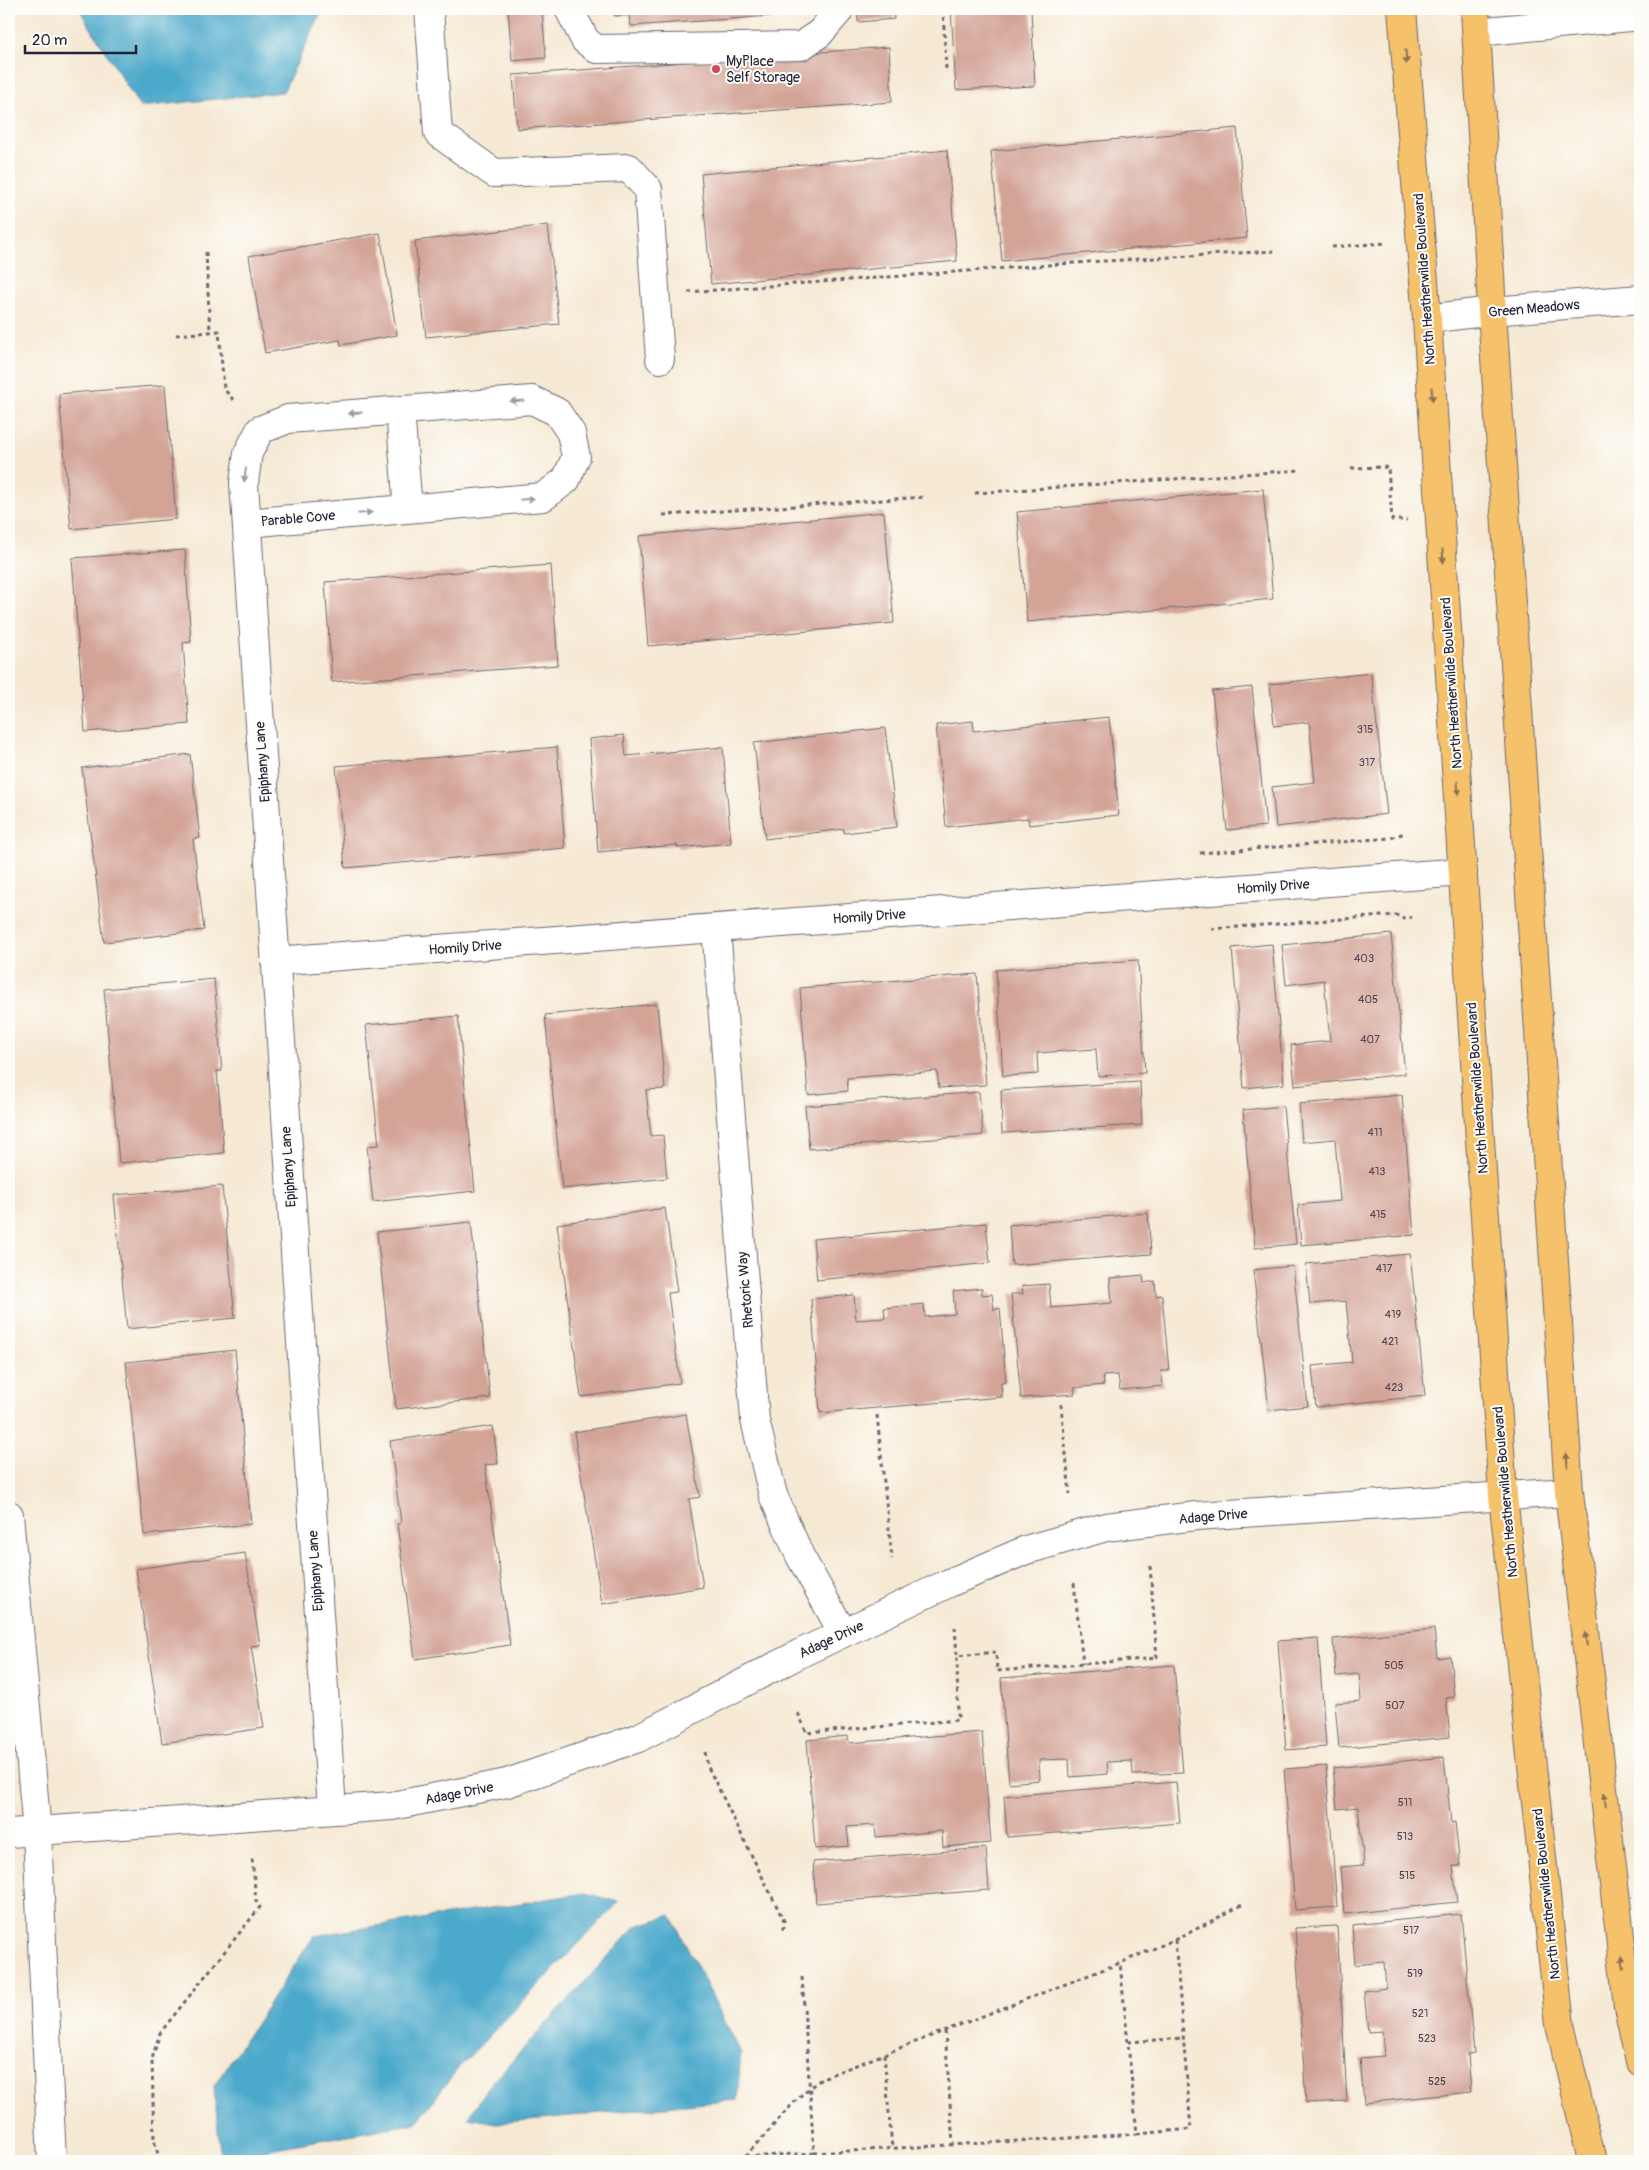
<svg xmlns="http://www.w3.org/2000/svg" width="1649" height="2170" viewBox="0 0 1649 2170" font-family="Pangolin,sans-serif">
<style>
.water{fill:#4ca9cb;stroke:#376683}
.building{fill:#d3a396}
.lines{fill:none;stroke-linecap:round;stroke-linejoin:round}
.minor-casing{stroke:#6c6871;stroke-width:30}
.major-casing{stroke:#6c6871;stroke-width:30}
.path{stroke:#6c6871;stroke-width:3;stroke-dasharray:4 4;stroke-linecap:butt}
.minor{stroke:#fff;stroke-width:28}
.major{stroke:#f5c16b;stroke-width:28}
.oneway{fill:#8c7253}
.oneway2{fill:#9c9ca7}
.poi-dot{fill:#d1495b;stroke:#fdfcf7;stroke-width:2}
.labels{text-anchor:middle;stroke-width:4;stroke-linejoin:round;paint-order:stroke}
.number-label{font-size:11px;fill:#4e4252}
.poi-label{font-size:14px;fill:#22223b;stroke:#fdfcf7;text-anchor:start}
.street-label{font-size:14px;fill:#22223b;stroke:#fdfcf7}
</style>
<rect width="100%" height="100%" fill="#fdfcf7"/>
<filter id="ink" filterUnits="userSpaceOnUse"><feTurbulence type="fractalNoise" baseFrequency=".02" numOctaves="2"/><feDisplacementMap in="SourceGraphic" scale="10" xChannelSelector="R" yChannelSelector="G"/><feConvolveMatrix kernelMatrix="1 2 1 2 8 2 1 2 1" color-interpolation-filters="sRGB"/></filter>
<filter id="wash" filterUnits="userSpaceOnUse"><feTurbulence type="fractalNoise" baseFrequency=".0096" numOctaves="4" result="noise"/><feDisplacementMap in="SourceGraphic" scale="20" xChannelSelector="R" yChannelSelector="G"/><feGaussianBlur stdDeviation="1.12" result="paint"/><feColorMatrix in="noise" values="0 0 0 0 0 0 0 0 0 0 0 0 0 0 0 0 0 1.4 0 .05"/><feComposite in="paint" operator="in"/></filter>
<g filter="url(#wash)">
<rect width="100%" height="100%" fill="#f6e9d4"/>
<path class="water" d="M79,9H323L283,92L140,107Z
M585,1893L619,1902L459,2067L416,2123L247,2153H220L214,2086L314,1936Z
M671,1915L741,2053L737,2100L497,2123L468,2118L489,2086L636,1926Z"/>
<g id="blocks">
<path class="building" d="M508,9H542L546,58L512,61Z
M615,9H772V16L631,26L629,15L615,16Z
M857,9H893L894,19L858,22Z
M951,9H1031L1035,86L956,90Z
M889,47L892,102L517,129L513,75Z
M1237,128L1247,238L1002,261L991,151Z
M947,150L957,261L711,284L701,174Z
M548,225L559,324L426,337L415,241Z
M380,233L397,335L341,345L340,340L265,353L249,256Z
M165,385L176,519L71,529L59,394Z
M1263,489L1273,599L1027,622L1017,512Z
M884,512L894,623L648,646L639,536Z
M185,550L191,642L183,643L189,724L85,732L72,558Z
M551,565L558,665L332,682L325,582Z
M1371,673L1387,814L1276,827L1272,787L1315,782L1309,722L1274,726L1270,684Z
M1252,687L1266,826L1227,830L1212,691Z
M1109,717L1119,815L1029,825L1028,818L946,827L936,725L973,721L974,731Z
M885,728L897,827L844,833V829L765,839L754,743Z
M624,735L626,756L723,747L731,843L678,848L677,845L598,852L589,739Z
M557,747L565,848L345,868L336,766Z
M190,754L200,838L193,839L204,930L104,942L82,768Z
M1391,934L1405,1074L1295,1086L1291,1045L1330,1041L1324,980L1286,985L1282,945Z
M1272,944L1284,1084L1244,1088L1232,948Z
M1138,960L1145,1073L1098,1076L1096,1049L1037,1053L1038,1074L1003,1076L996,970Z
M977,974L986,1085L939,1088L937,1071L847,1078L848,1091L808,1095L800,988Z
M214,979L222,1071H217L224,1153L119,1163L104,989Z
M657,1004L665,1089L646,1090L651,1136L663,1135L667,1178L562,1189L545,1015Z
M458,1016L475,1191L373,1202L367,1146L379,1145L366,1025Z
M1140,1082L1142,1125L1002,1133L1001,1090Z
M979,1092L983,1135L809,1149L805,1106Z
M1402,1095L1414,1235L1301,1245L1298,1205L1340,1201L1335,1139L1302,1142L1299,1104Z
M1283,1106L1296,1244L1255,1248L1243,1110Z
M222,1186L235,1318L127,1329L114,1195Z
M665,1208L677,1292L668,1293L680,1383L581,1397L557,1224Z
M1148,1213L1151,1254L1012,1265L1009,1225Z
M471,1222L490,1398L396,1409L377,1232Z
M986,1223L990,1263L817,1280L813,1239Z
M1410,1254L1425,1396L1316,1407L1312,1366L1352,1362L1346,1301L1310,1304L1306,1264Z
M1293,1266L1308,1406L1269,1410L1253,1270Z
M1143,1275L1144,1283L1155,1281L1156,1296L1162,1295L1169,1371H1161L1163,1386L1120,1390L1118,1375L1103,1376L1104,1385L1074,1388L1075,1394L1021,1398L1011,1294H1023L1022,1286L1049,1284L1051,1308L1112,1303L1110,1278Z
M982,1288V1295L992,1294L994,1310L1000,1308L1006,1382L1001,1383L1002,1397L820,1413L811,1299L854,1295L856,1320L885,1318L884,1308L924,1304L925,1317L955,1314L953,1291Z
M235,1350L251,1524L144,1535L126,1362Z
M686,1414L700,1497L689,1499L703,1587L602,1604L574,1432Z
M493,1426L498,1464L485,1465L510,1645L415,1659L397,1524L401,1523L390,1441Z
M245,1553L260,1645L251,1646L264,1728L162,1743L136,1569Z
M1434,1629L1437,1658L1450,1656L1454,1697L1446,1698L1450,1737L1339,1748L1335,1703L1361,1701L1359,1674L1336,1676L1333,1639Z
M1318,1638L1326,1747L1286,1750L1278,1641Z
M1174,1665L1183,1773L1133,1775L1132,1761L1107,1762L1108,1774L1070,1777L1069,1759L1039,1760L1040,1780L1009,1783L1001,1678Z
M982,1732L991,1843L943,1847L942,1831L876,1837L875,1825L847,1827L849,1846L815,1849L807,1740L848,1736L849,1743Z
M1444,1757L1451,1823L1455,1822L1460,1866H1453L1457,1902L1344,1914L1340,1867L1364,1865L1358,1807L1337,1809L1333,1768Z
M1326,1766L1337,1907L1295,1910L1284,1769Z
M1176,1782L1180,1823L1007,1837L1004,1796Z
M986,1848L989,1890L816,1903L813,1862Z
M1461,1914L1474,2053L1468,2054L1471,2092L1364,2103L1360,2058L1384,2056L1382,2031L1368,2032L1364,1991L1386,1988L1384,1962L1355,1965L1352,1925Z
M1337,1926L1347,2101L1306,2103L1295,1928Z"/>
</g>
</g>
<g filter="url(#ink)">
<use href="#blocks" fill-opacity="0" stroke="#6c6871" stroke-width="1"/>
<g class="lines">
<defs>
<path id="minor" d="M429,9L438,133L494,173L629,168L648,189L660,359
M569,9L585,40L596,49L801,46L820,33L838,12V9
M1477,32L1640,16
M1427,319L1492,311L1640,299
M400,410L408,509
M247,523L543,497L566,480L576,457L571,433L557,412L532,400L288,419L260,430L248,453L244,483L332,1810
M716,928L755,1420L773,1495L800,1556L843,1633
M275,961L1463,872
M9,1515L37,1832L52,2161
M9,1833L392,1806L507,1783L638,1738L801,1653L949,1583L1026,1550L1106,1527L1196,1516L1569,1492"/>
<path id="major" d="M1402,9L1427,319L1503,1496L1560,2025L1592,2161
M1475,9L1492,311L1569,1492L1628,2006L1640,2062"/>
</defs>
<use href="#minor" class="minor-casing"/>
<use href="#major" class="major-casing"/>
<path class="path" d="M943,9L946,69
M1332,247L1386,243
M206,252L210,332
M688,292L1088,262L1274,251
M176,335L219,331L224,389L236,403
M1351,468L1388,467L1392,520H1407
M975,493L1300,470
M663,515L925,497
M1200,853L1391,838L1404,833
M1211,929L1396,915L1404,919L1412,917
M1061,1404L1070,1494
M877,1415L892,1559
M1074,1583L1083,1664
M955,1627L957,1656L996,1652L997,1671L1157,1658L1150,1566
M798,1713L807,1733L958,1720L957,1656
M705,1752L708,1767L784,1921V1927L780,1931
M802,1977L814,2153L744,2157C771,2132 794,2095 825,2077L1120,1963L1181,1937L1244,1904
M945,2031L953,2145
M1128,2042L1184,2038
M884,2054L892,2148
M1137,2134L1191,2129L1175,1939
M814,2153L1137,2134L1120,1963
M160,2161L154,2140L152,2059L160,2033L260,1907L256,1901L252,1857
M718,2161L744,2157"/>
<use href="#minor" class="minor"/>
<use href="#major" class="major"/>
</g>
<defs><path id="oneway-solid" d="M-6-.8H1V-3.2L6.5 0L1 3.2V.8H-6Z" transform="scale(1.25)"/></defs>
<g class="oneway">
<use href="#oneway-solid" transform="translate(1406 57) rotate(85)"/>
<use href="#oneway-solid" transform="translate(1432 394) rotate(86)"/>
<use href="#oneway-solid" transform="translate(1443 556) rotate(86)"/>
<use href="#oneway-solid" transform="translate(1458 788) rotate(86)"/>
<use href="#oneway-solid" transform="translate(1567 1460) rotate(-94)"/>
<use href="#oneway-solid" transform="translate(1586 1639) rotate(-97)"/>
<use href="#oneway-solid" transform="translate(1605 1800) rotate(-97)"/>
<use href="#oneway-solid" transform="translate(1623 1962) rotate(-97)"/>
</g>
<g class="oneway2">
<use href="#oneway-solid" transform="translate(517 401) rotate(176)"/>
<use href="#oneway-solid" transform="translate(355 413) rotate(175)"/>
<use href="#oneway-solid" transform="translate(245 475) rotate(98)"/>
<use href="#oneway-solid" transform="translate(527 499) rotate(-5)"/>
<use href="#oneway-solid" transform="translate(365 513) rotate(-5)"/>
</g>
</g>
<circle class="poi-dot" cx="716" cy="69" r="5"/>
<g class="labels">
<g class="number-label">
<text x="1365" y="733">315</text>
<text x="1367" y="766">317</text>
<text x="1364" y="962">403</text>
<text x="1368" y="1003">405</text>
<text x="1370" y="1043">407</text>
<text x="1375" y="1136">411</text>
<text x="1377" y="1175">413</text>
<text x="1378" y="1218">415</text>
<text x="1384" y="1272">417</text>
<text x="1393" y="1318">419</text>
<text x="1390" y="1345">421</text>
<text x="1394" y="1391">423</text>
<text x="1394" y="1669">505</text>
<text x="1395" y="1709">507</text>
<text x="1405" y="1806">511</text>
<text x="1405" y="1840">513</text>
<text x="1407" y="1879">515</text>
<text x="1411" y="1934">517</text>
<text x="1415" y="1977">519</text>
<text x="1420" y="2017">521</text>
<text x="1427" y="2042">523</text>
<text x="1437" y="2085">525</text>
</g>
<g class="poi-label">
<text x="726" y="66">MyPlace<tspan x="726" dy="16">Self Storage</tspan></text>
</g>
<g class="street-label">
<text transform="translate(1424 279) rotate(-94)" y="5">North Heatherwilde Boulevard</text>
<text transform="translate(1534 308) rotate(-5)" y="5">Green Meadows</text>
<text transform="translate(298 518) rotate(-5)" y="5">Parable Cove</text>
<text transform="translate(1451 683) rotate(-94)" y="5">North Heatherwilde Boulevard</text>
<text transform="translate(262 762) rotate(-94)" y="5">Epiphany Lane</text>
<text transform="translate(1273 886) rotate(-4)" y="5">Homily Drive</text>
<text transform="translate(869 916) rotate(-4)" y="5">Homily Drive</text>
<text transform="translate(465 947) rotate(-4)" y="5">Homily Drive</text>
<text transform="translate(1477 1088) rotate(-94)" y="5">North Heatherwilde Boulevard</text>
<text transform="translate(288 1167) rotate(-94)" y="5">Epiphany Lane</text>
<text transform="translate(745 1290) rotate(-95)" y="5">Rhetoric Way</text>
<text transform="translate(1505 1492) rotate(-95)" y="5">North Heatherwilde Boulevard</text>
<text transform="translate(1213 1516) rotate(-5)" y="5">Adage Drive</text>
<text transform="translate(315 1571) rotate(-94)" y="5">Epiphany Lane</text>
<text transform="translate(831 1639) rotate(-25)" y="5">Adage Drive</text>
<text transform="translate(459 1793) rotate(-11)" y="5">Adage Drive</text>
<text transform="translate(1546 1894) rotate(-96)" y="5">North Heatherwilde Boulevard</text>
</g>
</g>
<rect width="1649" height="2170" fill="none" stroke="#fdfcf7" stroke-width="30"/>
<path d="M25 45v8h111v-8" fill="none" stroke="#22223b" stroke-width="2.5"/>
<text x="32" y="45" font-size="15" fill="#22223b" stroke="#fdfcf7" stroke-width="4" paint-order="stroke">20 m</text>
</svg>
